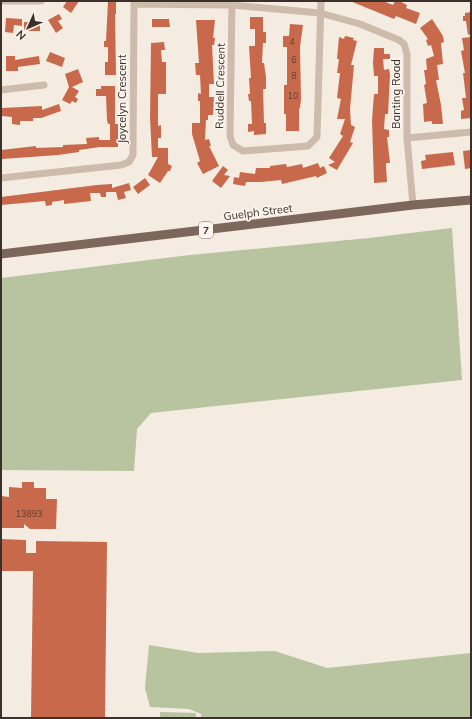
<svg xmlns="http://www.w3.org/2000/svg" width="472" height="719" viewBox="0 0 472 719" font-family="Mulish,sans-serif">
<style>
.green{fill:#b8c4a0}
.building{fill:#c8694b}
.lines{fill:none;stroke-linecap:round;stroke-linejoin:round}
.minor{stroke:#cdbbac;stroke-width:7}
.major{stroke:#7d675c;stroke-width:9}
.labels{text-anchor:middle;stroke-width:3.5;stroke-linejoin:round;paint-order:stroke}
.number-label{font-size:9px;fill:#5e3e33}
.shield{fill:#fbf5ee;stroke:#756b66;stroke-width:1}
.shield-label{font-size:10px;font-weight:bold;fill:#3b302b}
.street-label{font-size:11px;fill:#3b302b;stroke:#fbf5ee}
</style>
<rect width="100%" height="100%" fill="#f4ebe1"/>
<path class="green" d="M452,228L462,380L151,413L137,429L134,471L1,470V278L190,255L369,238Z
M149,645L198,653L275,651L327,668L471,653V718H201V714L189,709L150,707L145,688Z
M160,712L196,713V718H160Z"/>
<path class="building" d="M67,1H79L71,13L63,7Z
M108,1H116V14H115L116,75H105V62H108V47H104V41H106Z
M350,1H383L393,5L395,1H399L407,5L406,8L420,13L416,24L396,16L394,19Z
M471,12V34L468,35L466,21H463V16H465V13Z
M59,14L62,19L58,21L63,28L56,33L48,20Z
M250,17H263V32H266V43H263L262,63H264L266,77V89H263L264,123H266V134L254,135V131L248,132V124H252L251,101H249L248,94H250L249,78H251L249,46H255V29H250Z
M6,18L22,19V26L14,25L13,33L5,32Z
M152,19H169L170,27H152Z
M432,19L443,36L444,42L441,43L443,64L437,65L439,80H436L441,105L443,124H432V121L424,122L423,104L427,103L424,85L426,84L424,70H427L426,59L434,56L431,45L428,46L426,40L428,39L420,28Z
M196,20H215L213,38H215L214,45H212L214,84H209V97H214L213,115H208V120H206L205,140L209,139L211,146H209L219,166L203,174L197,163L200,161L192,134V123H200V101H198V93L201,94L200,75H196L195,63H199Z
M24,22H40V31H24Z
M290,24L303,25L300,47L301,99L300,108H299V131H286V114H284V85H287V47H283V36H289Z
M345,36L354,38L353,40L357,41L351,65H354L350,109L351,125L355,127L350,142L353,143L337,170L328,165L335,162L329,158L343,136L340,134L345,119H337L341,99L337,98L340,73H337L339,59H337L339,37L344,39Z
M471,37V118L461,119V111L464,110L462,98H466L463,73H465L461,51L464,50L462,38Z
M164,42L165,50H161L162,62H166V94H158V126L161,125V138H158V148H168V164L172,166L170,171H168L160,183L148,175L158,157H152L150,118L151,43Z
M374,48H384V54H390V59H383L384,70L389,69L390,75L388,114H385L384,129L389,130V137H387L390,163H386V166L387,182L374,183L372,120L374,94H378V76H374L373,63Z
M50,52L65,58L62,67L46,61Z
M6,56H15V60L39,56L40,64L18,67V71H6Z
M78,69L83,82L72,87L79,91L75,97L78,99L76,103L72,101L70,104L62,100L69,87L65,74Z
M101,86H115V124H118V147H100L79,150V152L58,155L2,159L1,150L36,146V148L63,147V145L87,144L86,138L99,137V140H110V124H108L107,120L106,96H96V89H101Z
M59,104L61,111L41,118H33V121H20V125L12,124V117L2,116V108L42,106V110Z
M471,150V168L465,169L463,151Z
M453,152L455,165L422,169L421,161L426,160L425,155Z
M318,163L320,168L324,166L327,173L317,178L316,176L282,184L281,180L261,182H246L245,186L233,184L234,177L239,178L240,172L255,174L256,168H270V166L286,164L287,167L302,164L303,168Z
M223,166L228,170L224,175L230,176L221,188L212,181Z
M145,178L150,185L138,194L133,187Z
M129,183L131,190L124,192L126,198L118,200L116,192H106V197H101L100,193H90L91,201L64,204V200L52,202V205L46,206L45,201L1,205V197L97,185L112,184V188Z
M22,482H34V488H46V499H57L56,529H30L24,524V528H1V496L9,497V487L22,488Z
M1,539L26,540V553H36V541L107,542L105,718H31L33,571H1Z"/>
<g class="lines">
<path class="minor" d="M1,1H41
M232,1L230,136L233,145L243,151L308,146L317,137L321,1
M134,4L232,5L320,13L360,24L399,40L404,44L407,54V138L413,205
M1,90L44,85
M407,138L471,132
M1,178L121,165L129,162L133,155L134,1"/>
<path class="major" d="M1,254L413,205L471,200"/>
</g>
<g class="labels">
<g class="number-label">
<text x="292" y="45">4</text>
<text x="294" y="63">6</text>
<text x="294" y="79">8</text>
<text x="293" y="99">10</text>
<text x="29" y="517">13893</text>
</g>
<rect class="shield" x="199" y="222" width="14" height="16" rx="3"/>
<g class="shield-label">
<text x="206" y="234">7</text>
</g>
<g class="street-label">
<text transform="translate(220 86) rotate(-89)" y="4">Ruddell Crescent</text>
<text transform="translate(396 94) rotate(-90)" y="4">Banting Road</text>
<text transform="translate(122 99) rotate(-90)" y="4">Joycelyn Crescent</text>
<text transform="translate(258 212) rotate(-7)" y="4">Guelph Street</text>
</g>
</g>
<rect width="472" height="719" fill="none" stroke="#3b302b" stroke-width="4"/>
<g transform="translate(28 28) rotate(225)" stroke="#fbf5ee" stroke-width="3" paint-order="stroke">
<path d="M0-3L7 15L0 10L-7 15Z" fill="#3b302b"/>
<text y="-6" font-size="11" font-weight="bold" text-anchor="middle" fill="#3b302b">N</text>
</g>
</svg>
